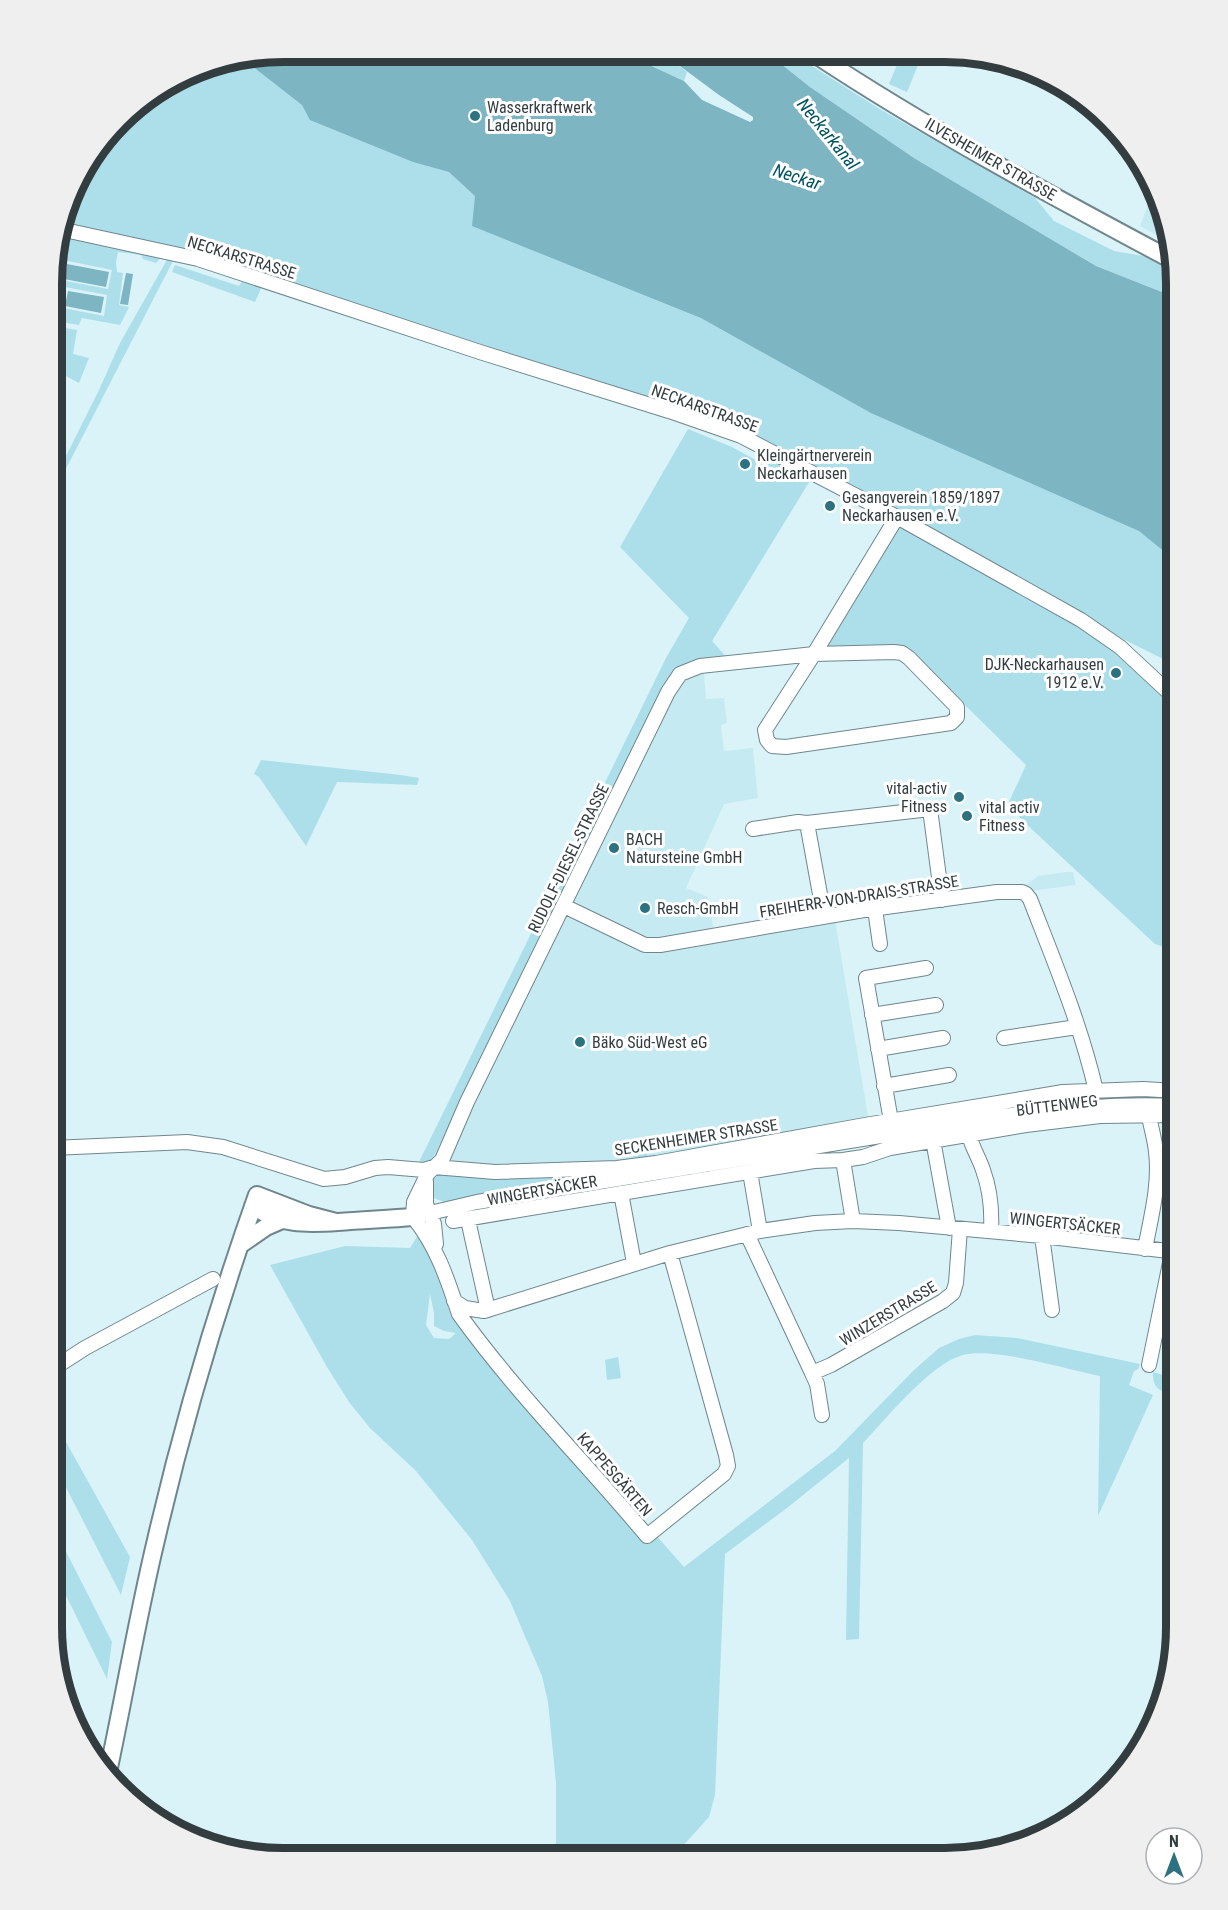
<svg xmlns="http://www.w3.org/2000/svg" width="1228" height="1910" viewBox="0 0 1228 1910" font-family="'Roboto Condensed',sans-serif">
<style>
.built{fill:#c6eaf2}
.green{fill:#addfeb;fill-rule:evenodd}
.water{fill:#7eb5c2}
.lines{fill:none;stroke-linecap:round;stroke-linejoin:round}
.minor-casing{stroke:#6f878c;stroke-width:16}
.major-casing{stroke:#6f878c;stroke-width:20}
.minor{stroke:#fff;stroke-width:14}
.major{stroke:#fff;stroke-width:16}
.poi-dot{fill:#2d7280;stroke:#fff;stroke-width:2}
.labels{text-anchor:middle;stroke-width:6;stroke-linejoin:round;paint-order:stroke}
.poi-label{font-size:16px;fill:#333d40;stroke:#fff;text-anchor:start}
.street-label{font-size:16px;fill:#333d40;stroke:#fff}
.water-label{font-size:18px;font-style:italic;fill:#005361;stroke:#fff}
.rim{fill:none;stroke:#333d40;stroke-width:8}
</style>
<rect width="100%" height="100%" fill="#d9f3f9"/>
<path class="built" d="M1155,186L1159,194L1169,242L1140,226Z
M703,663L706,699L724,698L727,723L721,725L724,751L753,748L758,798L724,804L686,888L708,897L715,938L835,920L869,1122L768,1145L495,1177L431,1162L660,699Z
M1066,872H1073L1076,885L1031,891L1025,886L1038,876Z"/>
<path class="green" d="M283,51L1177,387V666L1123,639L1037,590L742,432L482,348L61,226L75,180L130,109L194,68Z
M621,52H661L687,72L684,81Z
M766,52H790L878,108L1035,198L1054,221L1114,251L1143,256L1175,272L1177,298L1096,266L914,158L810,87Z
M902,53H923L907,92L889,84Z
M59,234L163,255L156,263L143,259L141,255L118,252L116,262L117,272L123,273L119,305L129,307L120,325L82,318L79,325L61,322L57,319L58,307L104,316L107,295L65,287L66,281L108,289L112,270L58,259L56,266L53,268V253Z
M168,258L174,259L53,494V455L64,460L99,390L120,343Z
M175,265L239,286L245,277L263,284L255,302L172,272Z
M53,326L77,330L73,354L89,358L79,383L64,375L53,394Z
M688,429L732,447L763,464L764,463L768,464L772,458L811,479L712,641L728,659L680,671L600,822L431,1162H419L666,658L689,618L620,547Z
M894,522L1114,646L1177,710V775L1169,784L1177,791V951L1155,944L1024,822L1008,804L1026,765L912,653L904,646L832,652L827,649L826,644Z
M261,760L401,775L419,778L417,785L337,782L306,846L259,777L254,774Z
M1102,1094L1177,1095V1099C1081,1093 987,1114 893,1130H872L1055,1099Z
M644,1138L648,1143L647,1157H633L632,1148Z
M808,1143L492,1193L444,1202L434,1198L430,1193L433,1172L495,1177Z
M419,1234L489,1358L655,1534L684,1567L835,1451L914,1370L939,1348L959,1339L975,1335L1017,1338L1140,1364L1138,1369L1134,1371L1129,1385L1153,1395L1098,1516L1100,1376C1066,1369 993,1347 963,1355C930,1364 887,1418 863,1443L859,1639L846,1640L849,1458L787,1508L725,1554L715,1795L709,1817L672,1858H552L556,1842V1783L548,1702L542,1676L510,1601L472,1540L416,1471L370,1428L349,1402L327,1367L270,1265L345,1246L410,1248ZM430,1294L434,1313V1326L444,1331L456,1333L449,1339L434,1338L426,1325Z
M618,1357L621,1378L607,1380L605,1360Z
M1153,1372L1177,1379V1394C1161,1393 1152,1389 1153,1372Z
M65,1440L130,1557L121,1595L51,1458V1449Z
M51,1522L112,1642L107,1679L51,1565Z"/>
<path class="water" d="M283,51L621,52L684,81L702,100L750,122L753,120V117L719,95L661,52H766L810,87L914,158L1096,266L1177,298V562L1139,531L871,413L701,318L472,226L475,196L449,172L413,162L310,120L302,105L243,59Z
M67,264L109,272L106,287L64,279Z
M126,273L133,274L128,305L120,304Z
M68,291L104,297L101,313L65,306Z"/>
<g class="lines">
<defs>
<path id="minor" d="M60,229L198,259L483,353L669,411L741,436L897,517L1081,620L1120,647L1177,700
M753,829L798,822L807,823
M564,906L645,945H660L864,910L997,892H1022L1026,894L1030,899C1054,961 1081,1025 1096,1091
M875,909L880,944
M824,916L807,823L930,809L942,900
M872,1015L936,1005
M1004,1038L1077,1027
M878,1049L943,1038
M884,1086L949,1075
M891,1121L866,978L926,968
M969,1135C972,1147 979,1158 983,1170C990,1189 992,1212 991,1231
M933,1140L949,1228
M52,1148L187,1142L223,1147L324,1179L345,1177L375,1168L388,1167L424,1170L434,1167L495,1172L617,1168L656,1163L865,1125L1063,1092L1143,1089L1177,1091
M843,1160L853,1221
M750,1172L760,1231
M426,1181V1204L434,1224L436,1244
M621,1193L634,1263
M413,1217L414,1202L428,1173L442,1160L467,1102L668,692L680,674L700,666L814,654L894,652L902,653L909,658L957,707V717L951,723L786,747L772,746L767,740L765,730L814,654L897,517
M413,1217L477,1202L997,1117C1057,1109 1116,1103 1177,1106
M413,1217C437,1247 447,1278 459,1314C515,1392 585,1462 647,1536L724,1474L728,1466L726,1455L670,1253
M468,1220L488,1310
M453,1221L814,1161L843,1160L863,1157L890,1148L1026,1125L1100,1116L1177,1115
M747,1234L812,1373L831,1365L943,1301L953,1293L956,1283L960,1229
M1042,1236L1052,1310
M1145,1249C1151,1217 1160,1184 1156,1152C1155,1140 1151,1128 1149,1116
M454,1301L465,1308L484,1311L670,1253L760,1231L815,1223L853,1221L899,1223L1042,1236L1177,1252
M1149,1365L1172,1253
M51,1370L85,1348L213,1279
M812,1373L817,1384L822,1415"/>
<path id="major" d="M813,53C928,129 1050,195 1172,260
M253,1206C280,1225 306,1224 338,1222C363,1220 388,1219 413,1217
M240,1245L266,1227L282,1220
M107,1777C124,1698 137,1619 156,1540C183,1423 217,1308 257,1195L309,1215L336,1222"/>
</defs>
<use href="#minor" class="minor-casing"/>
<use href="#major" class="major-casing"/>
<use href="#minor" class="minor"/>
<use href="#major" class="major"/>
</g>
<g class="poi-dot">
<circle cx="475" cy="116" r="6"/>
<circle cx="745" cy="464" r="6"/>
<circle cx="830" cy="506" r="6"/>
<circle cx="1116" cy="673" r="6"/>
<circle cx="959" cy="797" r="6"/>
<circle cx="967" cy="816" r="6"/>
<circle cx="614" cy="848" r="6"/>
<circle cx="645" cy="908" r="6"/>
<circle cx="580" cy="1042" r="6"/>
</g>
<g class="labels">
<g class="poi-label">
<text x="487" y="113">Wasserkraftwerk<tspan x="487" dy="18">Ladenburg</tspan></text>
<text x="757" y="461">Kleingärtnerverein<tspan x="757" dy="18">Neckarhausen</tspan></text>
<text x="842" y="503">Gesangverein 1859/1897<tspan x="842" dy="18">Neckarhausen e.V.</tspan></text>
<text x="1104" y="670" text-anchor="end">DJK-Neckarhausen<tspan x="1104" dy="18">1912 e.V.</tspan></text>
<text x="947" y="794" text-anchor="end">vital-activ<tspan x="947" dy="18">Fitness</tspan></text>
<text x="979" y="813">vital activ<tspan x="979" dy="18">Fitness</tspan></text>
<text x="626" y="845">BACH<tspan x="626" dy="18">Natursteine GmbH</tspan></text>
<text x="657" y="914">Resch-GmbH</text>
<text x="592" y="1048">Bäko Süd-West eG</text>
</g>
<g class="street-label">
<text transform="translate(991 159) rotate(30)" y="6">ILVESHEIMER STRASSE</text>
<text transform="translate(242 257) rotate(17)" y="6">NECKARSTRASSE</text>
<text transform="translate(705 408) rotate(20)" y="6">NECKARSTRASSE</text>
<text transform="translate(568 858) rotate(-64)" y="6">RUDOLF-DIESEL-STRASSE</text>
<text transform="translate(859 896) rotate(-9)" y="6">FREIHERR-VON-DRAIS-STRASSE</text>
<text transform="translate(1057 1105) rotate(-7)" y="6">BÜTTENWEG</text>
<text transform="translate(696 1137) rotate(-9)" y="6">SECKENHEIMER STRASSE</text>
<text transform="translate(542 1190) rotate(-10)" y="6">WINGERTSÄCKER</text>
<text transform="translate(1065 1223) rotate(6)" y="6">WINGERTSÄCKER</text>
<text transform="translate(888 1313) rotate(-31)" y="6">WINZERSTRASSE</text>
<text transform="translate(615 1474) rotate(49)" y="6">KAPPESGÄRTEN</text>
</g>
<g class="water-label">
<text transform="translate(828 134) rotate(51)" y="6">Neckarkanal</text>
<text transform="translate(797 177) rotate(18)" y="6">Neckar</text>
</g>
</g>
<path d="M0 0H1228V1910H0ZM283 62H945A221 221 0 0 1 1166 283V1627A221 221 0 0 1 945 1848H283A221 221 0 0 1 62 1627V283A221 221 0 0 1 283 62Z" fill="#efeff0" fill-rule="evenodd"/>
<path class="rim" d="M283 62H945A221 221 0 0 1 1166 283V1627A221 221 0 0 1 945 1848H283A221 221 0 0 1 62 1627V283A221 221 0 0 1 283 62Z"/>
<g transform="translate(1174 1856)"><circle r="28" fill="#ffffff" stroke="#adb1b3" stroke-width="1.5"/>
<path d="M0-4.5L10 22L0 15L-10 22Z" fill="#2d7280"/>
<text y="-9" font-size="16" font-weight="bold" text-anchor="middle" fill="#333d40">N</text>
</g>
</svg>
